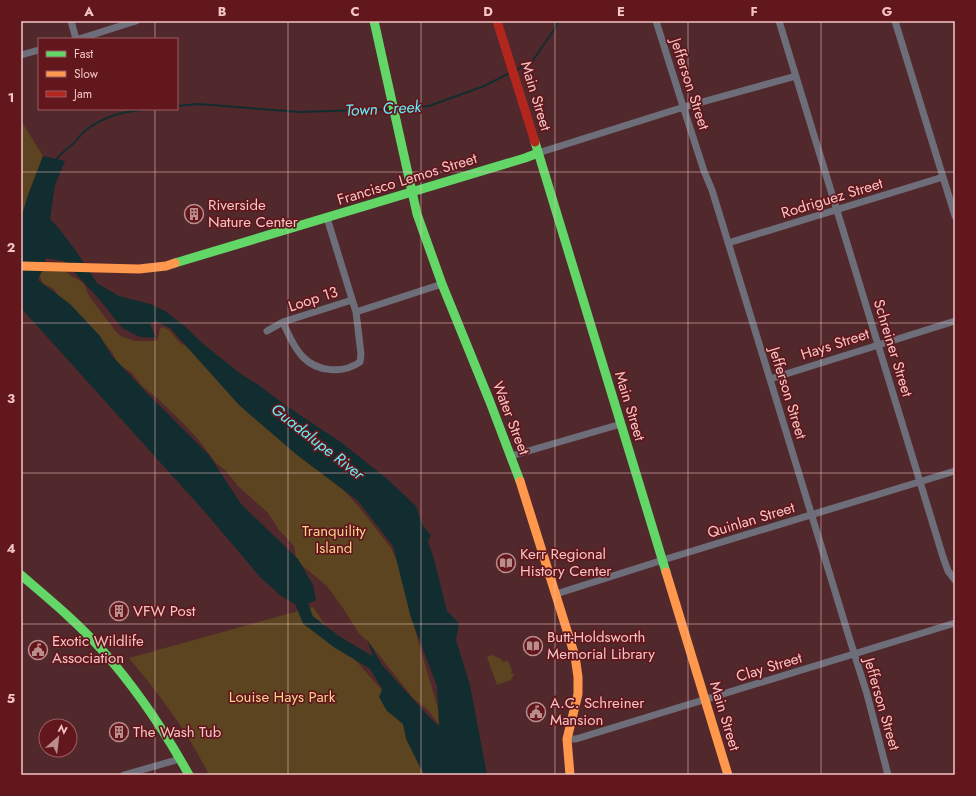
<svg xmlns="http://www.w3.org/2000/svg" width="976" height="796" viewBox="0 0 976 796" font-family="Jost,sans-serif">
<style>
.green{fill:#5c4421}
.water{fill:#122d2f}
.lines{fill:none;stroke-linecap:round;stroke-linejoin:round}
.stream{stroke:#122d2f;stroke-width:2}
.river{stroke:#122d2f;stroke-width:12}
.street{stroke:#6d6e7a;stroke-width:7}
.fast{stroke:#63d668;stroke-width:9}
.slow{stroke:#ff974d;stroke-width:9}
.jam{stroke:#b3261e;stroke-width:9}
.grid{fill:none;stroke:#f4c5c4;stroke-width:1;stroke-opacity:0.55}
.labels{text-anchor:middle;stroke-width:3.5;stroke-linejoin:round;paint-order:stroke}
.street-label{font-size:15px;fill:#f4c5c4;stroke:#62171d}
.poi-label{font-size:15px;fill:#f4c5c4;stroke:#62171d;text-anchor:start}
.park-label{font-size:15px;fill:#f8d18b;stroke:#62171d}
.water-label{font-size:16px;font-style:italic;fill:#5ff0f9;stroke:#62171d}
.neatline{fill:none;stroke:#f4c5c4;stroke-width:1.5}
.grid-label{font-size:13px;text-anchor:middle;font-weight:bold;fill:#f4c5c4}
</style>
<rect width="100%" height="100%" fill="#51282b"/>
<path class="green" d="M21,121L43,156L28,195L21,219Z
M45,268L66,271L71,276L79,280L84,284L89,296L117,333L122,337L135,341H155L158,339L160,328L163,327L169,330L180,343L191,349L343,489L359,507L391,548L400,568L417,637L442,722L439,725L428,710L413,698L371,645L358,632L343,608L327,586L299,563L296,558L294,546L279,530L268,513L238,486L226,471L216,463L197,438L183,423L157,398L142,386L132,373L118,364L112,352L106,345L59,297L54,289L42,283L40,275Z
M313,607L330,632L416,728L433,775H209C188,732 159,694 129,658Z
M492,655L501,659L503,662L508,661L512,670L511,673L514,674L511,680L497,685L487,657Z"/>
<path class="water" d="M43,156L65,161L55,185L50,219L57,226L76,251L97,283L119,296L150,304L165,311L187,328L202,343L241,374L257,384L288,407L342,443L386,478L416,506L423,526L431,535L428,541L434,559L447,611L459,623L456,640L470,685L487,775H424L406,739L403,724L387,711L379,697L383,687L367,639L382,665L431,719L439,726L437,686L411,618L393,546L358,501L297,455L239,405L170,328L156,321L150,324L156,338L140,337L122,328L100,300L64,261L46,258L38,280L70,304L100,336L112,356L145,391L209,455L241,504L298,559L313,585L316,600L305,605L295,604L281,596L260,577L205,512L21,308V219L28,195Z"/>
<g class="lines">
<path class="stream" d="M516,70L531,63L554,30L558,21
M177,106L198,104L300,112L391,109
M396,109L429,106L484,86L510,73
M55,161C60,154 66,150 73,144C77,140 81,134 86,130C106,115 123,112 148,109"/>
<path class="river" d="M296,590L308,620L337,642L374,664L387,685"/>
<path class="street" d="M71,21L76,39
M656,21L681,100L704,171L712,190L849,637L867,694L888,775
M779,21L943,557L948,571L955,580
M895,21L955,216
M79,39L136,21
M21,55L39,50
M538,153L684,107L796,76
M327,218L356,312L442,284
M728,243L943,177
M352,300L283,322C288,334 294,348 303,357C317,372 343,374 360,362L361,354L356,312
M267,331L283,322
M770,379L955,321
M511,456L621,424
M556,594L663,560L955,471
M567,739H576L955,623
M124,775L180,759"/>
<path class="fast" d="M374,21L417,214L442,284L490,402L520,481
M535,142L666,572
M175,263L525,158L538,153
M21,575C49,599 77,622 102,650C136,688 164,730 189,775"/>
<path class="slow" d="M21,266L139,269L166,266L175,263
M520,481L575,656L578,677V694L567,739L570,775
M666,572L728,775"/>
<path class="jam" d="M497,21L535,142"/>
</g>
<path class="grid" d="M155,21V39M288,21V775M421,21V775M555,21V775M688,21V775M821,21V775M155,109V775M21,172H955M21,323H955M21,473H955M21,624H955"/>
<defs>
<symbol id="building-ring" viewBox="-11 -11 22 22"><circle r="9.5" fill="#62171d" stroke="#bb8e8e" stroke-width="1.5"/><path d="M-4-6H4V6H1V3H-1V6H-4ZM-2.5-4.3h1.7v1.8h-1.7ZM.8-4.3h1.7v1.8H.8ZM-2.5-1h1.7V.8h-1.7ZM.8-1h1.7V.8H.8Z" fill="#bb8e8e"/></symbol>
<symbol id="library-ring" viewBox="-11 -11 22 22"><circle r="9.5" fill="#62171d" stroke="#bb8e8e" stroke-width="1.5"/><path d="M-6-4Q-3-5.5-.7-3.5V5Q-3 3-6 4ZM6-4Q3-5.5 .7-3.5V5Q3 3 6 4Z" fill="#bb8e8e"/></symbol>
<symbol id="civic-ring" viewBox="-11 -11 22 22"><circle r="9.5" fill="#62171d" stroke="#bb8e8e" stroke-width="1.5"/><path d="M-.6-6.5H3V-4.5H.6V-3L4-1V1h2V6H-6V1h2V-1L-.6-3ZM-1.2 2.5V6h2.4V2.5Z" fill="#bb8e8e"/></symbol>
</defs>
<g fill-rule="evenodd">
<use href="#building-ring" x="183" y="203" width="22" height="22"/>
<use href="#library-ring" x="495" y="552" width="22" height="22"/>
<use href="#building-ring" x="108" y="600" width="22" height="22"/>
<use href="#library-ring" x="522" y="635" width="22" height="22"/>
<use href="#civic-ring" x="27" y="639" width="22" height="22"/>
<use href="#civic-ring" x="525" y="701" width="22" height="22"/>
<use href="#building-ring" x="108" y="721" width="22" height="22"/>
</g>
<g class="labels">
<g class="street-label">
<text transform="translate(690 84) rotate(72)" y="5">Jefferson Street</text>
<text transform="translate(536 96) rotate(73)" y="5">Main Street</text>
<text transform="translate(407 179) rotate(-17)" y="5">Francisco Lemos Street</text>
<text transform="translate(832 198) rotate(-17)" y="5">Rodriguez Street</text>
<text transform="translate(313 299) rotate(-18)" y="5">Loop 13</text>
<text transform="translate(835 344) rotate(-18)" y="5">Hays Street</text>
<text transform="translate(893 348) rotate(73)" y="5">Schreiner Street</text>
<text transform="translate(788 393) rotate(73)" y="5">Jefferson Street</text>
<text transform="translate(630 406) rotate(73)" y="5">Main Street</text>
<text transform="translate(511 418) rotate(69)" y="5">Water Street</text>
<text transform="translate(751 520) rotate(-17)" y="5">Quinlan Street</text>
<text transform="translate(769 667) rotate(-17)" y="5">Clay Street</text>
<text transform="translate(882 704) rotate(74)" y="5">Jefferson Street</text>
<text transform="translate(725 716) rotate(73)" y="5">Main Street</text>
</g>
<g class="poi-label">
<text x="208" y="210">Riverside<tspan x="208" dy="17">Nature Center</tspan></text>
<text x="520" y="559">Kerr Regional<tspan x="520" dy="17">History Center</tspan></text>
<text x="133" y="616">VFW Post</text>
<text x="547" y="642">Butt-Holdsworth<tspan x="547" dy="17">Memorial Library</tspan></text>
<text x="52" y="646">Exotic Wildlife<tspan x="52" dy="17">Association</tspan></text>
<text x="550" y="708">A.C. Schreiner<tspan x="550" dy="17">Mansion</tspan></text>
<text x="133" y="737">The Wash Tub</text>
</g>
<g class="park-label">
<text x="334" y="536">Tranquility<tspan x="334" dy="17">Island</tspan></text>
<text x="282" y="702">Louise Hays Park</text>
</g>
<g class="water-label">
<text transform="translate(383 108) rotate(-3)" y="6">Town Creek</text>
<text transform="translate(318 441) rotate(38)" y="6">Guadalupe River</text>
</g>
</g>
<rect width="976" height="796" fill="none" stroke="#62171d" stroke-width="44"/>
<rect x="38" y="38" width="140" height="72" fill="#62171d" stroke="#9c5d60"/>
<rect x="46" y="51" width="20" height="6" fill="#63d668" stroke="#9c5d60"/>
<text x="74" y="58" font-size="12" fill="#f4c5c4">Fast</text>
<rect x="46" y="71" width="20" height="6" fill="#ff974d" stroke="#9c5d60"/>
<text x="74" y="78" font-size="12" fill="#f4c5c4">Slow</text>
<rect x="46" y="91" width="20" height="6" fill="#b3261e" stroke="#9c5d60"/>
<text x="74" y="98" font-size="12" fill="#f4c5c4">Jam</text>
<g transform="translate(58 738) rotate(28)"><circle r="19" fill="#62171d" stroke="#9c5d60"/>
<path d="M0-3L7 15L0 10L-7 15Z" fill="#bb8e8e"/>
<text y="-6" font-size="11" font-weight="bold" text-anchor="middle" fill="#f4c5c4">N</text>
</g>
<rect x="22" y="22" width="932" height="752" class="neatline"/>
<g class="grid-label">
<text x="89" y="16">A</text>
<text x="222" y="16">B</text>
<text x="355" y="16">C</text>
<text x="488" y="16">D</text>
<text x="621" y="16">E</text>
<text x="754" y="16">F</text>
<text x="887" y="16">G</text>
<text x="11" y="102">1</text>
<text x="11" y="252">2</text>
<text x="11" y="403">3</text>
<text x="11" y="553">4</text>
<text x="11" y="703">5</text>
</g>
</svg>
